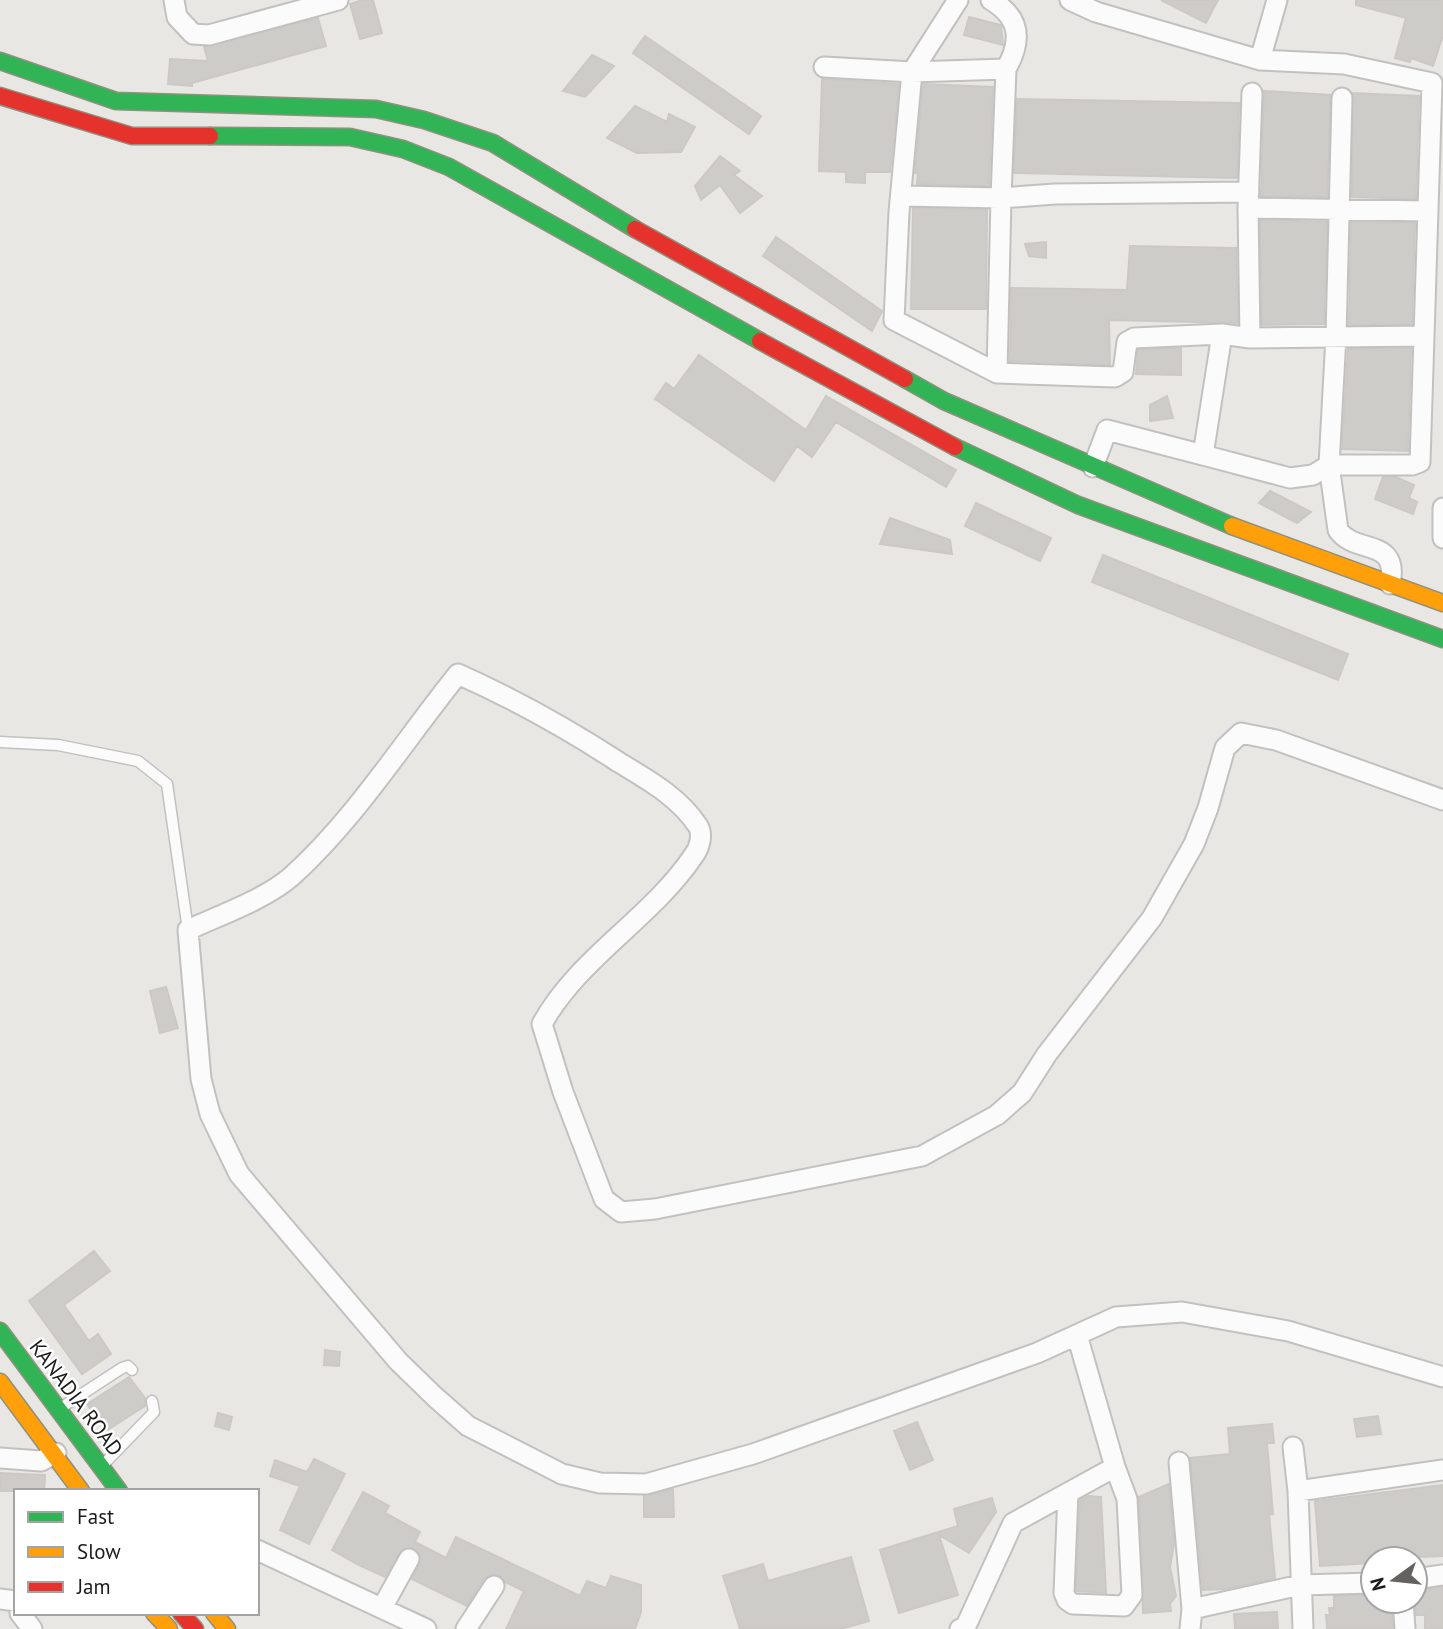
<svg xmlns="http://www.w3.org/2000/svg" width="1443" height="1629" viewBox="0 0 1443 1629" font-family="'PT Sans',sans-serif">
<style>
.building{fill:#ceccc9;stroke:#ccc9c5;stroke-width:2}
.lines{fill:none;stroke-linecap:round;stroke-linejoin:round}
.lane-casing{stroke:#c2c1c0;stroke-width:13}
.street-casing{stroke:#c2c1c0;stroke-width:23}
.fast-casing{stroke:#8f907e;stroke-width:19}
.slow-casing{stroke:#8f907e;stroke-width:19}
.jam-casing{stroke:#8f907e;stroke-width:19}
.lane{stroke:#fcfbfb;stroke-width:10}
.street{stroke:#fcfbfb;stroke-width:19}
.fast{stroke:#30b455;stroke-width:16}
.slow{stroke:#ff9f0a;stroke-width:16}
.jam{stroke:#e5322d;stroke-width:16}
.labels{text-anchor:middle;stroke-width:5;stroke-linejoin:round;paint-order:stroke}
.street-label{font-size:21px;fill:#1b1b1b;stroke:#fff}
</style>
<rect width="100%" height="100%" fill="#e9e7e4"/>
<path class="building" d="M363,0H373L382,33L360,39L350,4Z
M1161,0H1218L1206,23Z
M1356,0H1443V35L1433,66L1411,58L1410,62L1395,58L1406,18L1356,5Z
M969,17L1001,25L1003,45L964,35Z
M318,18L326,46L192,83V86L168,84L170,59L208,61L204,47Z
M645,36L761,116L749,134L633,53Z
M592,55L614,66L585,97L563,91Z
M822,79L899,84L890,172H865V183L846,182V172L819,171Z
M923,84L993,87L989,186L917,184L918,173H915Z
M1264,91L1331,95L1327,197L1261,196Z
M1353,93L1419,96L1416,199L1352,197Z
M1017,99L1239,103L1237,178L1014,173Z
M635,106L667,122L669,114L695,127L681,152L637,153L607,138Z
M720,156L740,171L734,175L762,196L740,213L720,185L701,200L695,186Z
M913,208L987,210L986,309H911Z
M1260,220L1327,222L1324,324L1262,325Z
M1351,222L1415,223L1412,324L1349,325Z
M776,237L882,311L872,331L763,256Z
M1046,242V258L1029,256L1025,244Z
M1130,246L1236,248L1238,323L1109,320L1110,365L1010,361L1011,288L1127,290Z
M1181,348V375L1136,374L1138,350Z
M1411,348L1408,451L1342,449L1348,349Z
M699,355L806,430L826,396L956,470L946,487L836,422L812,457L797,446L774,481L655,399L666,383L674,389Z
M1167,396L1173,418L1150,421V405Z
M1383,477H1396L1414,485L1409,498L1417,502L1413,514L1375,499Z
M1270,491L1311,512L1297,523L1259,503Z
M976,503L1051,538L1040,561L965,526Z
M890,518L950,540L952,554L880,544Z
M1103,555L1348,654L1338,680L1092,582Z
M166,987L178,1028L160,1033L150,991Z
M94,1251L110,1271L64,1305L89,1341L98,1334L111,1354L82,1374L29,1301Z
M325,1350L340,1352L339,1366L324,1365Z
M129,1377L145,1398V1406L106,1431L87,1404Z
M218,1413L232,1417L229,1430L215,1426Z
M1378,1416L1381,1434L1357,1437L1354,1419Z
M917,1422L933,1460L910,1470L894,1431Z
M1272,1424L1274,1443H1267L1273,1514L1269,1515L1275,1578L1225,1589L1203,1590L1190,1458L1230,1454L1228,1428Z
M314,1459L345,1474L309,1544L280,1530L300,1486L270,1476L275,1460L307,1472Z
M0,1473L45,1475L44,1491H0Z
M1169,1484L1174,1544L1170,1567L1176,1596L1170,1604L1171,1611L1143,1613L1139,1497Z
M1443,1485V1556L1373,1559V1563L1320,1566L1315,1501Z
M673,1489L674,1517H644V1496Z
M363,1492L389,1506L385,1513L420,1532L415,1542L446,1558L456,1537L580,1596L587,1581L606,1588L611,1576L641,1585V1612L635,1629H506L524,1591L505,1582L500,1575H489L484,1579L467,1606L412,1579L421,1559L414,1548L402,1549L385,1577L359,1565L332,1550Z
M1088,1496L1101,1497L1106,1593L1076,1591L1080,1500Z
M992,1498L996,1512L969,1553L939,1535L958,1595L899,1613L880,1550L958,1526L954,1509Z
M851,1557L869,1621L841,1629H740L723,1576L763,1564L768,1581Z
M1443,1587V1629H1425V1615H1416L1415,1591Z
M1373,1595V1601H1391L1393,1629H1327L1326,1615H1330L1329,1608H1334V1596Z
M1277,1612L1278,1629H1235L1234,1614Z"/>
<g class="lines">
<defs>
<path id="lane" d="M0,742L58,745L138,761L167,784L188,930
M59,1409L122,1368L128,1366L132,1370
M102,1466L154,1412L152,1401"/>
<path id="street" d="M174,0L177,17L193,34L209,35L338,0
M958,0L912,72L899,212L894,320L997,373
M1070,0L1096,12L1260,60L1277,0
M824,67L912,72L1006,69
M1252,93L1248,208L1250,338L1424,336L1432,83L1344,64L1260,60
M1342,98L1336,336L1329,465L1338,530C1355,555 1400,537 1390,584
M902,196L1001,198L1006,69C1022,41 1021,18 991,0
M1248,208L1427,211
M1222,334L1134,338L1127,342L1123,372L1115,377L997,373L1001,198L1055,194L1249,192
M1250,338L1222,334L1203,455L1290,478L1313,475L1329,465H1412L1420,462L1424,336
M1093,467L1107,430L1203,455
M1443,508V538
M1443,800L1276,740L1241,733L1225,748L1208,808L1194,844L1152,918L1047,1054L1022,1093L997,1115L922,1156L655,1209L621,1212L604,1199L563,1092L542,1024C578,958 652,918 694,855C700,847 703,834 698,826C679,797 648,780 620,763C568,729 514,699 458,674C404,741 356,818 292,876C266,899 220,915 188,930L201,1079L210,1114L239,1174L398,1361L435,1397L468,1426L562,1474L600,1483L646,1484L753,1454L1037,1353L1116,1317L1182,1312L1288,1331L1443,1377
M1293,1447L1298,1491L1303,1629
M0,1458L41,1461L56,1453
M1179,1462L1192,1609L1190,1629
M1298,1491L1443,1470
M1068,1493L1064,1593L1067,1600L1073,1604L1124,1606L1132,1595L1127,1499L1115,1467L1077,1335
M257,1550L426,1629
M1415,1579L1443,1575
M0,1599L16,1601
M1403,1601L1405,1629
M382,1608L409,1559
M1192,1609L1300,1585L1373,1583
M20,1613L32,1629
M466,1629L494,1586
M960,1629L965,1628L1013,1523L1115,1467"/>
<path id="fast" d="M0,61L116,101L376,109L424,120L493,143L635,229
M210,136L350,137L403,149L449,167L760,341
M905,379L944,401L1232,526
M955,447L1078,505L1443,639
M0,1331L119,1491"/>
<path id="slow" d="M1232,526L1443,603
M0,1382L81,1491
M154,1613L169,1629
M214,1613L227,1629"/>
<path id="jam" d="M0,96L132,136H210
M635,229L905,379
M760,341L955,447
M181,1613L195,1629"/>
</defs>
<use href="#lane" class="lane-casing"/>
<use href="#street" class="street-casing"/>
<use href="#fast" class="fast-casing"/>
<use href="#slow" class="slow-casing"/>
<use href="#jam" class="jam-casing"/>
<use href="#lane" class="lane"/>
<use href="#street" class="street"/>
<use href="#fast" class="fast"/>
<use href="#slow" class="slow"/>
<use href="#jam" class="jam"/>
</g>
<g class="labels">
<g class="street-label">
<text transform="translate(76 1398) rotate(53)" y="7">KANADIA ROAD</text>
</g>
</g>
<rect x="14" y="1489" width="245" height="126" fill="#ffffff" stroke="#a4a4a4" stroke-width="2"/>
<rect x="28" y="1512" width="35" height="10" fill="#30b455" stroke="#a4a4a4" stroke-width="2"/>
<text x="77" y="1524" font-size="21" fill="#1b1b1b">Fast</text>
<rect x="28" y="1547" width="35" height="10" fill="#ff9f0a" stroke="#a4a4a4" stroke-width="2"/>
<text x="77" y="1559" font-size="21" fill="#1b1b1b">Slow</text>
<rect x="28" y="1582" width="35" height="10" fill="#e5322d" stroke="#a4a4a4" stroke-width="2"/>
<text x="77" y="1594" font-size="21" fill="#1b1b1b">Jam</text>
<g transform="translate(1394 1580) rotate(255)"><circle r="33" fill="#ffffff" stroke="#a4a4a4" stroke-width="2"/>
<path d="M0-5L12 26L0 18L-12 26Z" fill="#636261"/>
<text y="-10" font-size="19" font-weight="bold" text-anchor="middle" fill="#1b1b1b">N</text>
</g>
</svg>
